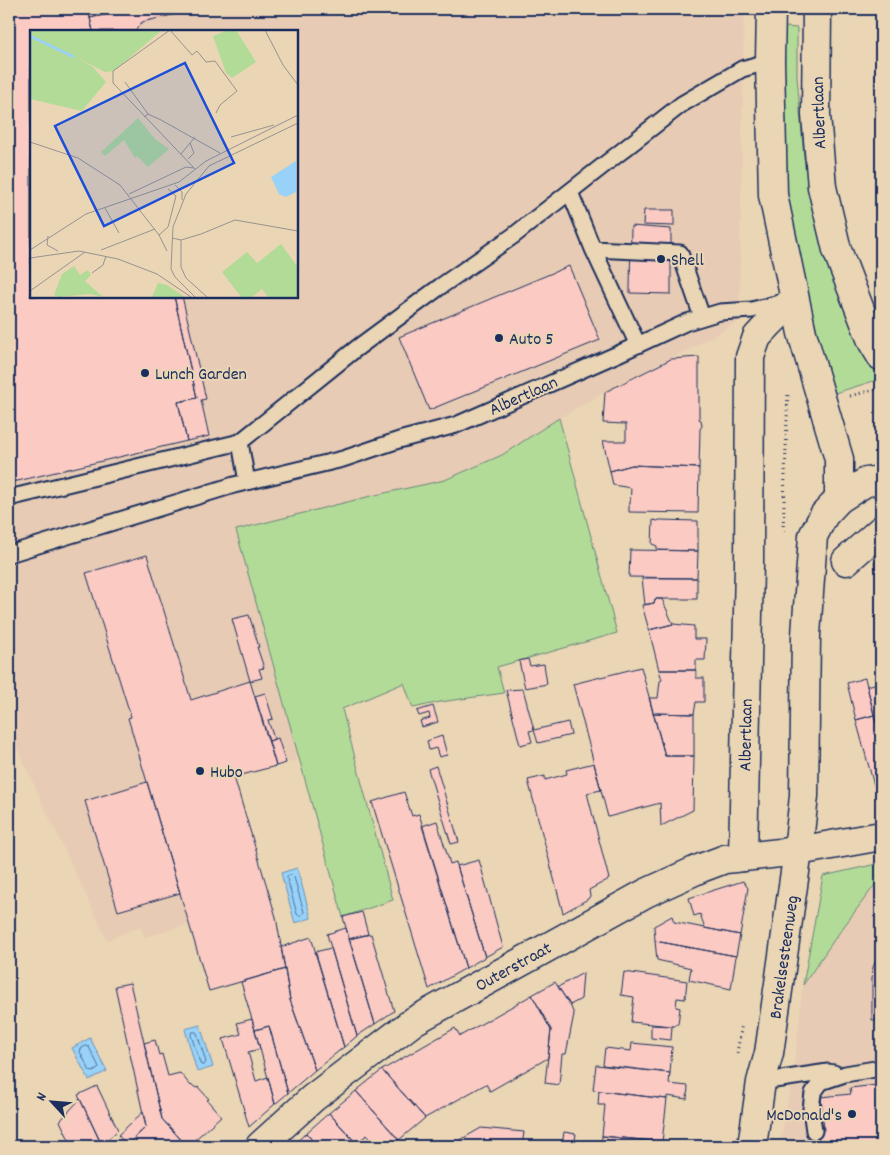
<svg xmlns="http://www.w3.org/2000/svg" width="890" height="1155" viewBox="0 0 890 1155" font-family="Dekko,sans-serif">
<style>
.built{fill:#e7cbb4;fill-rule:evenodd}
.green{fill:#b3db98;stroke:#67857b}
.water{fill:#98d2f8;stroke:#6691ba}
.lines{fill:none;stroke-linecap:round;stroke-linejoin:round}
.shore{stroke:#4d709c;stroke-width:1}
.building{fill:#facac3;stroke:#1b2f5e}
.lane-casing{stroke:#1b2f5e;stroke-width:19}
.street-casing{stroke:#1b2f5e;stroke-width:31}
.secondary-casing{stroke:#1b2f5e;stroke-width:31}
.primary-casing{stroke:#1b2f5e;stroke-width:31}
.path{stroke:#1b2f5e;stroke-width:3;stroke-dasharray:1 4;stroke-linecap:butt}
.lane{stroke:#ead5b4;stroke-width:15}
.street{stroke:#ead5b4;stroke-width:28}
.secondary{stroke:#ead5b4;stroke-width:28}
.primary{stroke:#ead5b4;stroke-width:28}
.poi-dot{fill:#1b2f5e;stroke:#ead5b4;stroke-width:2}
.labels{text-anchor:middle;stroke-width:4;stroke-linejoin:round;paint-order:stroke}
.street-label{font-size:18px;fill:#1b2f5e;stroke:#ead5b4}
.poi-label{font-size:18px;fill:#1b2f5e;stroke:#ead5b4;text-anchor:start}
.inset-river{fill:none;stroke:#98d2f8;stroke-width:2.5}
.inset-road{fill:none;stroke:#979392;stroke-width:1}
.view{fill:#1d4ed8;fill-opacity:0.15;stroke:#1d4ed8;stroke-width:2.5}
.inset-edge{fill:none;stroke:#1b2f5e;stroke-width:2.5}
</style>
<rect width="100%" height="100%" fill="#ead5b4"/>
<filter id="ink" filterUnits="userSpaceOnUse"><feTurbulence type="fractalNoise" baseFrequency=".02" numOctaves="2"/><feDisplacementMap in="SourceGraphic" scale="10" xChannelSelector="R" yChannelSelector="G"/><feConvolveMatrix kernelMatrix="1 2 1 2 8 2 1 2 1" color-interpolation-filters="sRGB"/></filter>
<g filter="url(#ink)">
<path class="built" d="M9,9H744L739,321L671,359L605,392L559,418L502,455L445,480L371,496L236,530L300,759L234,777L276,917L285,969L209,991L189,924L144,937L141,926L107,940L9,731ZM31,31H296V296H31Z
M881,879V1146H780L794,1068L803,985L836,937L874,886Z"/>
<path class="green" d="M785,12V27L797,28V77L804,158L828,253L851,319L880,379L835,393L823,355L800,263L784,179L780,13Z
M559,418L617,633L497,667L504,693L440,702L413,708L404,683L342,709L393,900L343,917L236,530L371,496L445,480L502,455Z
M881,863V879L874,886L836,937L803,985L823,876Z"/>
<path class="water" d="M297,868L311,918L295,923L281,873Z
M200,1025L213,1067L197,1072L185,1029Z
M90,1038L107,1071L89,1080L72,1048Z"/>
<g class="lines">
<path class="shore" d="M289,875H292L294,877L304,912L302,915L299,916L297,914L287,878Z
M193,1032H196L197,1033L206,1062L204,1065H201L200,1063L191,1035Z
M86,1046L89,1047L99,1067L98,1069L93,1072L90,1071L80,1052L81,1049Z"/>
</g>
<path class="building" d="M9,9H88L93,31H31V296H174L197,398L178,402L187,441L9,483Z
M88,9H131L90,18Z
M131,9H198L142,22L135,31H93L90,18Z
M878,17H881V42H877V39H874L875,29L877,28Z
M877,42H881V85H876Z
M644,210H674V226L643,225Z
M631,226L671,229V294L630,293Z
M569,266L600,340L429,410L399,337Z
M174,296H182L206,399L201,400L209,436L187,441L178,402L197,398Z
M699,357V419L701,420L702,426L700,429L699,468L632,465L610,471L603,441H626V424L603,423L605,392L671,359Z
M632,465L699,468L698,513L629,512V504H630L631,488L613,485L610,471Z
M653,520L658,521L659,520L698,521V551L657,550V546L652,544Z
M630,550L698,551L697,578L629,577Z
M147,555L191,700L250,681L276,766L234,777L276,917L285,969L209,991L128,718L131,717L86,573Z
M881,561V585H879L874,562Z
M642,578H697V599H655L654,603L645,605Z
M655,599H662L673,624L649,630L642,605L654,603Z
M249,615L259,647H257L264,668L259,669L262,678L250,681L232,619Z
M673,624L694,626V639H706L705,660H696V670H659L649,630Z
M528,659L530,666L544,664L547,684L525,688L519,661Z
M641,667L665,756H694L693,810L661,826L660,803L608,817L573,684Z
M659,670H696V678H704V702H696L694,714L653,713L649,698H658L660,681L662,680Z
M865,678L874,715L856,720L847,683Z
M881,682V742L867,686Z
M523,689L534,730L529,731L532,742L520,745L506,690Z
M265,693L273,719L268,720L274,739L269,741L255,696Z
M433,706L438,722L422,727L420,721L430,718L429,713L419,716L417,711Z
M653,713L694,714V756H665Z
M874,715L881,742V795L877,796L856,720Z
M568,722L571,735L538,743L534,730Z
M442,736L447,755L439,757L436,748L429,750L427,741Z
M278,738L286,763L276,766L269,741Z
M594,763L601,790L587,793L609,879L589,890L590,896L588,899L563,913L528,780L545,776V780L567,774L566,770Z
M436,766L459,842L451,844L428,769Z
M147,782L180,893L118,911L85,801Z
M404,792L412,816L419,814L466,968L429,989L372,802Z
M437,821L450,864L456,862L485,957L466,968L422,826Z
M479,860L503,947L485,957L457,866Z
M743,881L748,888L740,935L705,928L700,914L694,916L689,898Z
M362,912L368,934L349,939L343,917Z
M672,916L674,922L740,935L736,956L655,941L654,926Z
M346,928L375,1024L357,1036L327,934Z
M371,934L394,1011L375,1024L349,939Z
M311,937L344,1047L315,1070L290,1000L281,947Z
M655,941L736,956L731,989L689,980L691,968L657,960Z
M331,948L357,1036L344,1047L315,952Z
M881,950V1020H872V980L873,967Z
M285,969L290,1000L315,1070L288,1093L269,1026L255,1030L241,982Z
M624,972L687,981L685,999L677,998L676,1007L680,1008L678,1024H675V1026H672L631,1022L634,997L621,995Z
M583,973L581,999L570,1005L558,987Z
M555,982L570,1005L574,1014L566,1054H562L559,1085L545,1083L551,1030L532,995Z
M130,983L162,1119L187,1146H126L146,1127L115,986Z
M532,995L551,1030L548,1058L490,1091L486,1084L425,1118L382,1070L455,1028L460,1036Z
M252,1019L260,1049L248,1052L256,1081L268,1077L275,1104L249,1127L223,1039L241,1034L237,1023Z
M651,1025L672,1026L671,1040L651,1038Z
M269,1026L288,1093L275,1104L255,1030Z
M155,1040L159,1055L162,1054L168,1076L180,1073L191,1086L192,1085L196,1088L198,1087L209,1099L207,1100L221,1116L188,1146H187L162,1119L144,1043Z
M632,1043L672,1047L670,1073L603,1065L605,1048L631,1051Z
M596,1065L670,1073L669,1084L688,1086L687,1099L667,1096V1099L593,1090Z
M382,1070L425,1118L399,1140L356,1091Z
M877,1085V1088L881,1087V1146H813L812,1132L824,1130L821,1097L851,1094L850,1088Z
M97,1086L118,1130L102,1145L78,1095Z
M356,1091L399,1140L391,1146H386L380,1140L376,1144L378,1146H372L375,1144L367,1135L356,1143L329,1113Z
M599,1091L667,1099L662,1142L602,1136L605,1105H598Z
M80,1099L83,1105L102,1146H72L60,1121Z
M143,1112L146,1127L127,1145L118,1135Z
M329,1113L356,1143L359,1146H317L306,1133Z
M481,1128L524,1132L522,1146H450Z
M564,1132L576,1134L574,1146H562Z
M306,1133L317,1146H292Z
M602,1136L662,1142V1146H601Z"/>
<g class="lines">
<defs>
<path id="lane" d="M570,192L593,249L638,345
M593,249L680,253L702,317
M247,482L240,442L357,348L441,286L513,236L682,104L742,69L770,61
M9,498L240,442
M9,554L234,485L343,459L399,440L456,425L620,353L687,322L720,312L752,310L787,301
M761,1082L828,1072L834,1073
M814,1131L811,1109L813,1093L821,1082L845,1074L881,1068"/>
<path id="street" d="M846,561L881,530
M798,851L881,836
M743,857L749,565L750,357L757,337L770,323L794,299"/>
<path id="secondary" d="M771,9L770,61L773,195L802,333L839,459V499
M817,9L816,115L822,187L837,250L872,341L881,356
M260,1146L313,1098L414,1021L646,893L701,868L725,859L798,851"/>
<path id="primary" d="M752,1146L761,1082L769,1053L798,851L804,796L806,635L813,536L824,515L839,499L866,482L881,480"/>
</defs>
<use href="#lane" class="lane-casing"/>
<use href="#street" class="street-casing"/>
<use href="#secondary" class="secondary-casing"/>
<use href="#primary" class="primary-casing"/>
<path class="path" d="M850,396L881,388
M783,531L788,392
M737,1053L742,1024"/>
<use href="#lane" class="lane"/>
<use href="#street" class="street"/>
<use href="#secondary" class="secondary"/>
<use href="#primary" class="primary"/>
</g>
</g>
<g class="poi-dot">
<circle cx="661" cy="259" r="5"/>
<circle cx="499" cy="338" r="5"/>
<circle cx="145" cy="373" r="5"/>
<circle cx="200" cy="771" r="5"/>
<circle cx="852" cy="1114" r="5"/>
</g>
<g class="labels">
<g class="street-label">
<text transform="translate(818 113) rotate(-92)" y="6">Albertlaan</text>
<text transform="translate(523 395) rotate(-24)" y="6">Albertlaan</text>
<text transform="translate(745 735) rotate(-89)" y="6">Albertlaan</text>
<text transform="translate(783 957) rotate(-82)" y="6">Brakelsesteenweg</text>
<text transform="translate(513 966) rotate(-29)" y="6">Outerstraat</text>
</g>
<g class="poi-label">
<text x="671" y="265">Shell</text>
<text x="509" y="344">Auto 5</text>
<text x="155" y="379">Lunch Garden</text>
<text x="210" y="777">Hubo</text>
<text x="842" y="1120" text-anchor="end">McDonald's</text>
</g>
</g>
<g transform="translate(30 30)">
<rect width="268" height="268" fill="#ead5b4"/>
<path d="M0,0H132L84,41L75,42L46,27L63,37L76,52L52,81L0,69ZM198,0H206L226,32L202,48L196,43L183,6ZM108,88L125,109L139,119L118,137L107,126L105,128L94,110L75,126L71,122ZM251,214L267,236V267H238L232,259L222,267H211L192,242L217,222L227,233ZM44,236L50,245L58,240L61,245L55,251L73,267L60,264L29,267L24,265L32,244ZM128,253L137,255L155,267H122Z" fill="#b3db98"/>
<path d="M266,131V162L256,167L249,164L241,147Z" fill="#98d2f8"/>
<path class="inset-river" d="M0,6L44,27"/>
<path class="inset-road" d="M235,0L253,35L268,55M95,52L118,84M114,87L118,84L131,90L190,123M201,107L244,95M0,112L48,128L90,155L129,205L137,221M151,124L165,107M158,129L164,123L160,113M165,139L83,53V41L140,0L162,25L167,21L176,32L185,31L207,61L190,75L186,83M145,155L152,162V170M99,164L156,137L164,138M75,178L89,203M129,205L138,197L146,166L138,159M18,206L17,215L28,221M142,208L151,210L171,204L205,190L268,201M151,210V237L156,248L177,267M0,220L56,184L149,152L176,131L268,85M71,220L125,199M0,228L49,221L88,229L127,244L161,267M62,243L73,235L76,226M0,261L55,222M165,267L145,247L141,239L143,197L156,164L179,136L268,93"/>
<path class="view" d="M155,33L204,133L74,196L25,96Z"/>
<rect width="268" height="268" class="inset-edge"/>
</g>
<rect width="890" height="1155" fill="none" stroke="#ead5b4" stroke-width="30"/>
<rect x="15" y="15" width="860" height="1125" fill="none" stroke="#1b2f5e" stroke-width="2" filter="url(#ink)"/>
<g transform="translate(52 1102) rotate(296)" stroke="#ead5b4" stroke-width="4" paint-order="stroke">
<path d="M0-4L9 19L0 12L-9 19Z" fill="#1b2f5e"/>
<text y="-8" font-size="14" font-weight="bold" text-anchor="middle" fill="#1b2f5e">N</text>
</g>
</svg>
